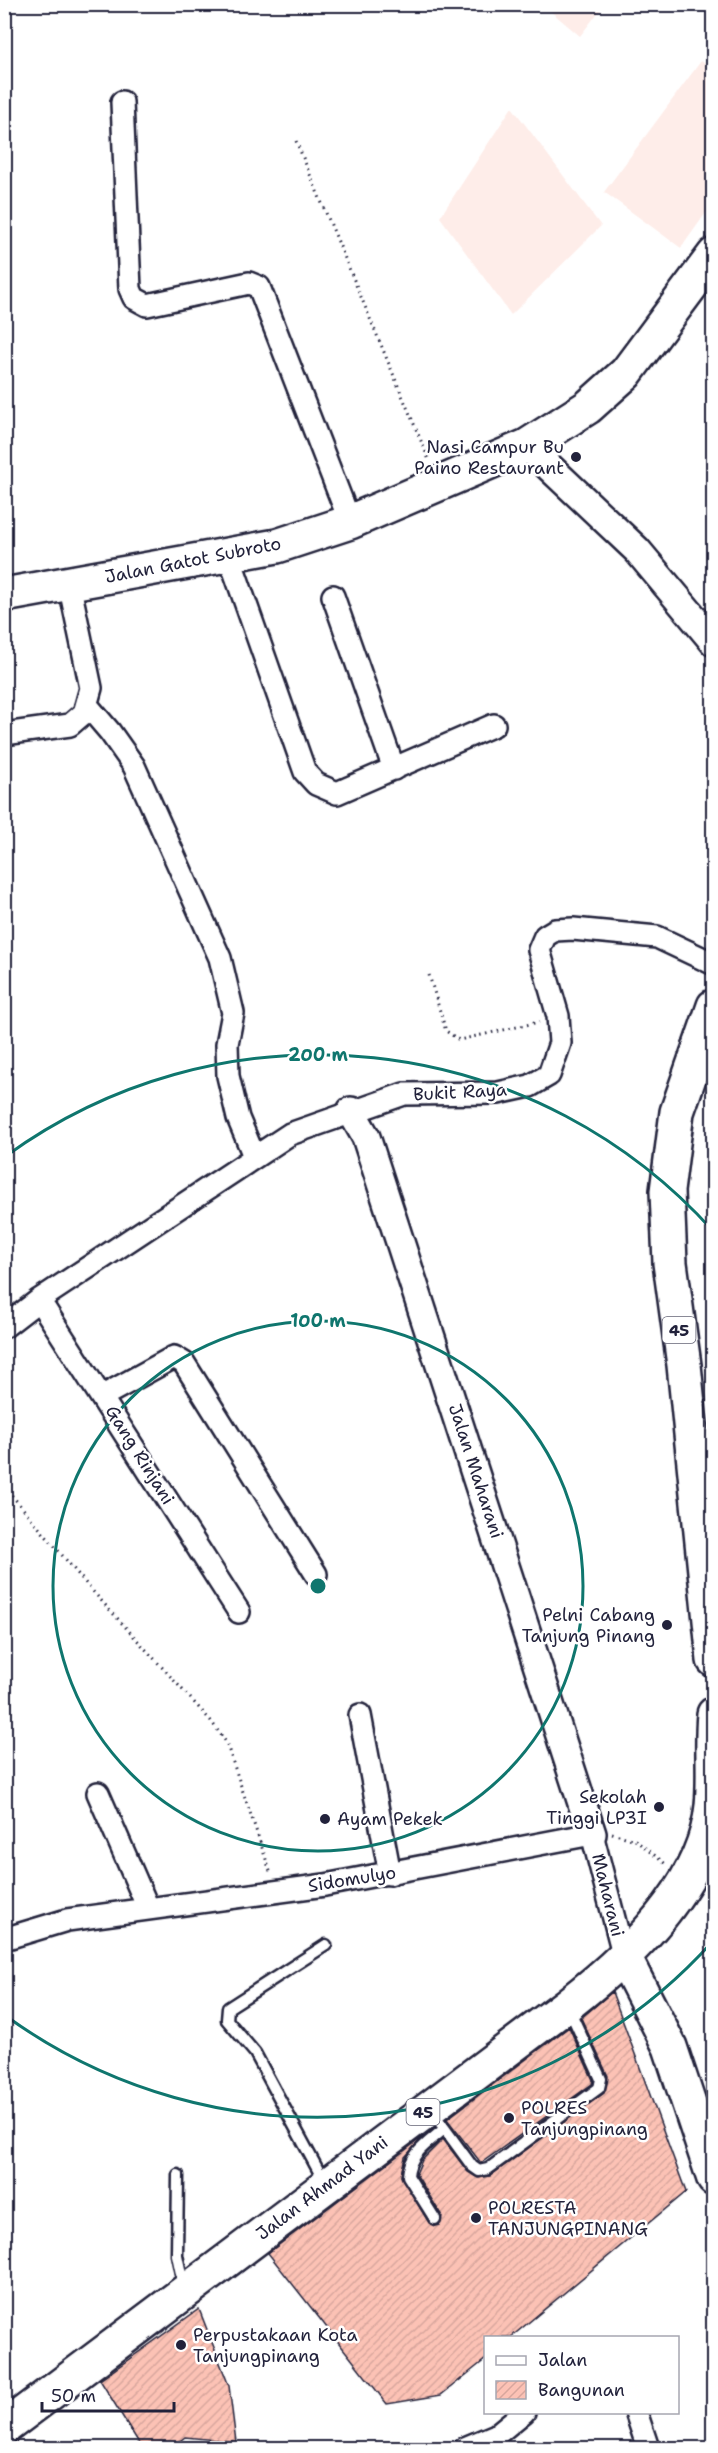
<svg xmlns="http://www.w3.org/2000/svg" width="718" height="2453" viewBox="0 0 718 2453" font-family="'Shantell Sans',sans-serif">
<style>
.built{fill:#feede9}
.building{fill:url(#building-hatch);stroke:#22223b;stroke-width:1.5}
.lines{fill:none;stroke-linecap:round;stroke-linejoin:round}
.service-casing{stroke:#22223b;stroke-width:15}
.minor-casing{stroke:#22223b;stroke-width:26}
.tertiary-casing{stroke:#22223b;stroke-width:32}
.primary-casing{stroke:#22223b;stroke-width:38}
.trunk-casing{stroke:#22223b;stroke-width:38}
.path{stroke:#22223b;stroke-width:3;stroke-dasharray:1.5 4.5;stroke-linecap:butt}
.service{stroke:#fff;stroke-width:10}
.minor{stroke:#fff;stroke-width:21}
.tertiary{stroke:#fff;stroke-width:27}
.primary{stroke:#fff;stroke-width:33}
.trunk{stroke:#fff;stroke-width:33}
.ring{fill:none;stroke:#0f766e;stroke-width:3}
.poi-dot{fill:#22223b;stroke:#fff;stroke-width:2}
.labels{text-anchor:middle;stroke-width:5;stroke-linejoin:round;paint-order:stroke}
.shield{fill:#fff;stroke:#646476;stroke-width:1.5}
.shield-label{font-size:16px;font-weight:bold;fill:#22223b}
.poi-label{font-size:18px;fill:#22223b;stroke:#fff;text-anchor:start}
.street-label{font-size:18px;fill:#22223b;stroke:#fff}
.centre{fill:#0f766e;stroke:#fff;stroke-width:3}
.ring-label{font-size:18px;text-anchor:middle;font-weight:bold;fill:#0f766e;stroke:#fff;stroke-width:5;stroke-linejoin:round;paint-order:stroke}
</style>
<defs>
<pattern id="building-hatch" width="6" height="6" patternUnits="userSpaceOnUse" patternTransform="scale(1.5)"><rect width="6" height="6" fill="#fcc2b5"/><path d="M-1 1l2-2M0 6l6-6M5 7l2-2" fill="none" stroke="#d8a69d"/></pattern>
</defs>
<rect width="100%" height="100%" fill="#fff"/>
<filter id="ink" filterUnits="userSpaceOnUse"><feTurbulence type="fractalNoise" baseFrequency=".0167" numOctaves="2"/><feDisplacementMap in="SourceGraphic" scale="12" xChannelSelector="R" yChannelSelector="G"/><feConvolveMatrix kernelMatrix="1 2 1 2 8 2 1 2 1" color-interpolation-filters="sRGB"/></filter>
<g filter="url(#ink)">
<path class="built" d="M542,4H604V5L580,36Z
M701,61L713,69V203L681,248L604,192Z
M512,107L601,226L511,315L440,217Z"/>
<path class="building" d="M612,1992L686,2192L511,2337H486V2359L441,2395L387,2404L268,2253L424,2136L405,2157L401,2176L429,2223L435,2226L439,2225L442,2216L416,2174L422,2160L443,2139L468,2172L478,2178L490,2176L604,2093L608,2076L581,2018Z
M569,2027L593,2080L592,2084L481,2163L447,2119Z
M199,2309L229,2386L236,2442L185,2437L171,2448H142L100,2380Z"/>
<g class="lines">
<defs>
<path id="service" d="M431,2110L472,2166L479,2171L488,2169L599,2088L601,2079L569,2009
M178,2175L177,2255L184,2288
M325,2183L255,2053L227,2020L228,2008L326,1945
M435,2219L408,2176C409,2154 428,2143 444,2129"/>
<path id="minor" d="M122,102L130,289L134,298L147,305L249,283L259,287L350,522
M229,556L305,772L316,784L337,793L494,725
M333,596L394,769
M87,705L110,732L134,766L220,958L233,1013L227,1044L228,1076L238,1118L254,1156
M4,734L70,725L84,713L91,688L69,583
M39,1300L239,1612
M4,1327L39,1300L290,1134L404,1094L498,1093L530,1086L549,1075L560,1043L558,1016L539,950L545,936L555,930L573,929L657,937L714,964
M103,1396L174,1357L184,1363L316,1574
M360,1715L390,1874
M98,1793L148,1908
M4,1939L67,1920L325,1885L592,1834L624,1957
M636,2412L648,2448
M465,2448L496,2435L524,2412"/>
<path id="tertiary" d="M527,446L637,550L714,642
M351,1111L366,1137L592,1834"/>
<path id="primary" d="M4,595L277,546L350,522L527,446L588,407L626,373L714,255"/>
<path id="trunk" d="M714,1006L677,1112L667,1191L670,1263L684,1365L714,1660
M624,1957L670,2047L714,2179
M4,2428L567,2005C628,1958 704,1886 712,1806C715,1775 711,1744 714,1714"/>
</defs>
<use href="#service" class="service-casing"/>
<use href="#minor" class="minor-casing"/>
<use href="#tertiary" class="tertiary-casing"/>
<use href="#primary" class="primary-casing"/>
<use href="#trunk" class="trunk-casing"/>
<path class="path" d="M296,141L429,460
M429,975L446,1031L459,1040L539,1022
M4,1486L88,1586L211,1721L226,1742L271,1874
M612,1833L635,1840L667,1865"/>
<use href="#service" class="service"/>
<use href="#minor" class="minor"/>
<use href="#tertiary" class="tertiary"/>
<use href="#primary" class="primary"/>
<use href="#trunk" class="trunk"/>
</g>
</g>
<g class="ring">
<circle cx="318" cy="1586" r="265"/>
<path d="M713 1941A531 531 0 0 1 6 2016M6 1156A531 531 0 0 1 713 1231"/>
</g>
<g class="poi-dot">
<circle cx="576" cy="457" r="6"/>
<circle cx="667" cy="1625" r="6"/>
<circle cx="659" cy="1807" r="6"/>
<circle cx="325" cy="1819" r="6"/>
<circle cx="509" cy="2118" r="6"/>
<circle cx="476" cy="2218" r="6"/>
<circle cx="181" cy="2345" r="6"/>
</g>
<g class="labels">
<g class="shield">
<rect x="662.5" y="1317" width="33" height="26" rx="4.5"/>
<rect x="406.5" y="2099" width="33" height="26" rx="4.5"/>
</g>
<g class="shield-label">
<text x="679" y="1336">45</text>
<text x="423" y="2118">45</text>
</g>
<g class="poi-label">
<text x="564" y="453" text-anchor="end">Nasi Campur Bu<tspan x="564" dy="21">Paino Restaurant</tspan></text>
<text x="655" y="1621" text-anchor="end">Pelni Cabang<tspan x="655" dy="21">Tanjung Pinang</tspan></text>
<text x="647" y="1803" text-anchor="end">Sekolah<tspan x="647" dy="21">Tinggi LP3I</tspan></text>
<text x="337" y="1825">Ayam Pekek</text>
<text x="521" y="2114">POLRES<tspan x="521" dy="21">Tanjungpinang</tspan></text>
<text x="488" y="2214">POLRESTA<tspan x="488" dy="21">TANJUNGPINANG</tspan></text>
<text x="193" y="2341">Perpustakaan Kota<tspan x="193" dy="21">Tanjungpinang</tspan></text>
</g>
<g class="street-label">
<text transform="translate(193 560) rotate(-11)" y="6">Jalan Gatot Subroto</text>
<text transform="translate(460 1092) rotate(-3)" y="6">Bukit Raya</text>
<text transform="translate(140 1455) rotate(58)" y="6">Gang Rinjani</text>
<text transform="translate(476 1471) rotate(72)" y="6">Jalan Maharani</text>
<text transform="translate(352 1879) rotate(-9)" y="6">Sidomulyo</text>
<text transform="translate(608 1895) rotate(76)" y="6">Maharani</text>
<text transform="translate(322 2188) rotate(-37)" y="6">Jalan Ahmad Yani</text>
</g>
</g>
<circle cx="318" cy="1586" r="9" class="centre"/>
<g class="ring-label">
<text x="318" y="1061">200 m</text>
<text x="318" y="1327">100 m</text>
</g>
<rect width="718" height="2453" fill="none" stroke="#fff" stroke-width="24"/>
<rect x="12" y="12" width="694" height="2429" fill="none" stroke="#22223b" stroke-width="2" filter="url(#ink)"/>
<rect x="484" y="2336" width="195" height="78" fill="#ffffff" stroke="#a7a7b1" stroke-width="1.5"/>
<rect x="496" y="2356" width="30" height="9" fill="#ffffff" stroke="#a7a7b1" stroke-width="1.5"/>
<text x="538" y="2366" font-size="18" fill="#22223b">Jalan</text>
<rect x="496" y="2381" width="30" height="18" fill="url(#building-hatch)" stroke="#a7a7b1" stroke-width="1.5"/>
<text x="538" y="2396" font-size="18" fill="#22223b">Bangunan</text>
<path d="M42 2402v9h132v-9" fill="none" stroke="#22223b" stroke-width="3"/>
<text x="51" y="2402" font-size="18" fill="#22223b" stroke="#ffffff" stroke-width="4.5" paint-order="stroke">50 m</text>
</svg>
